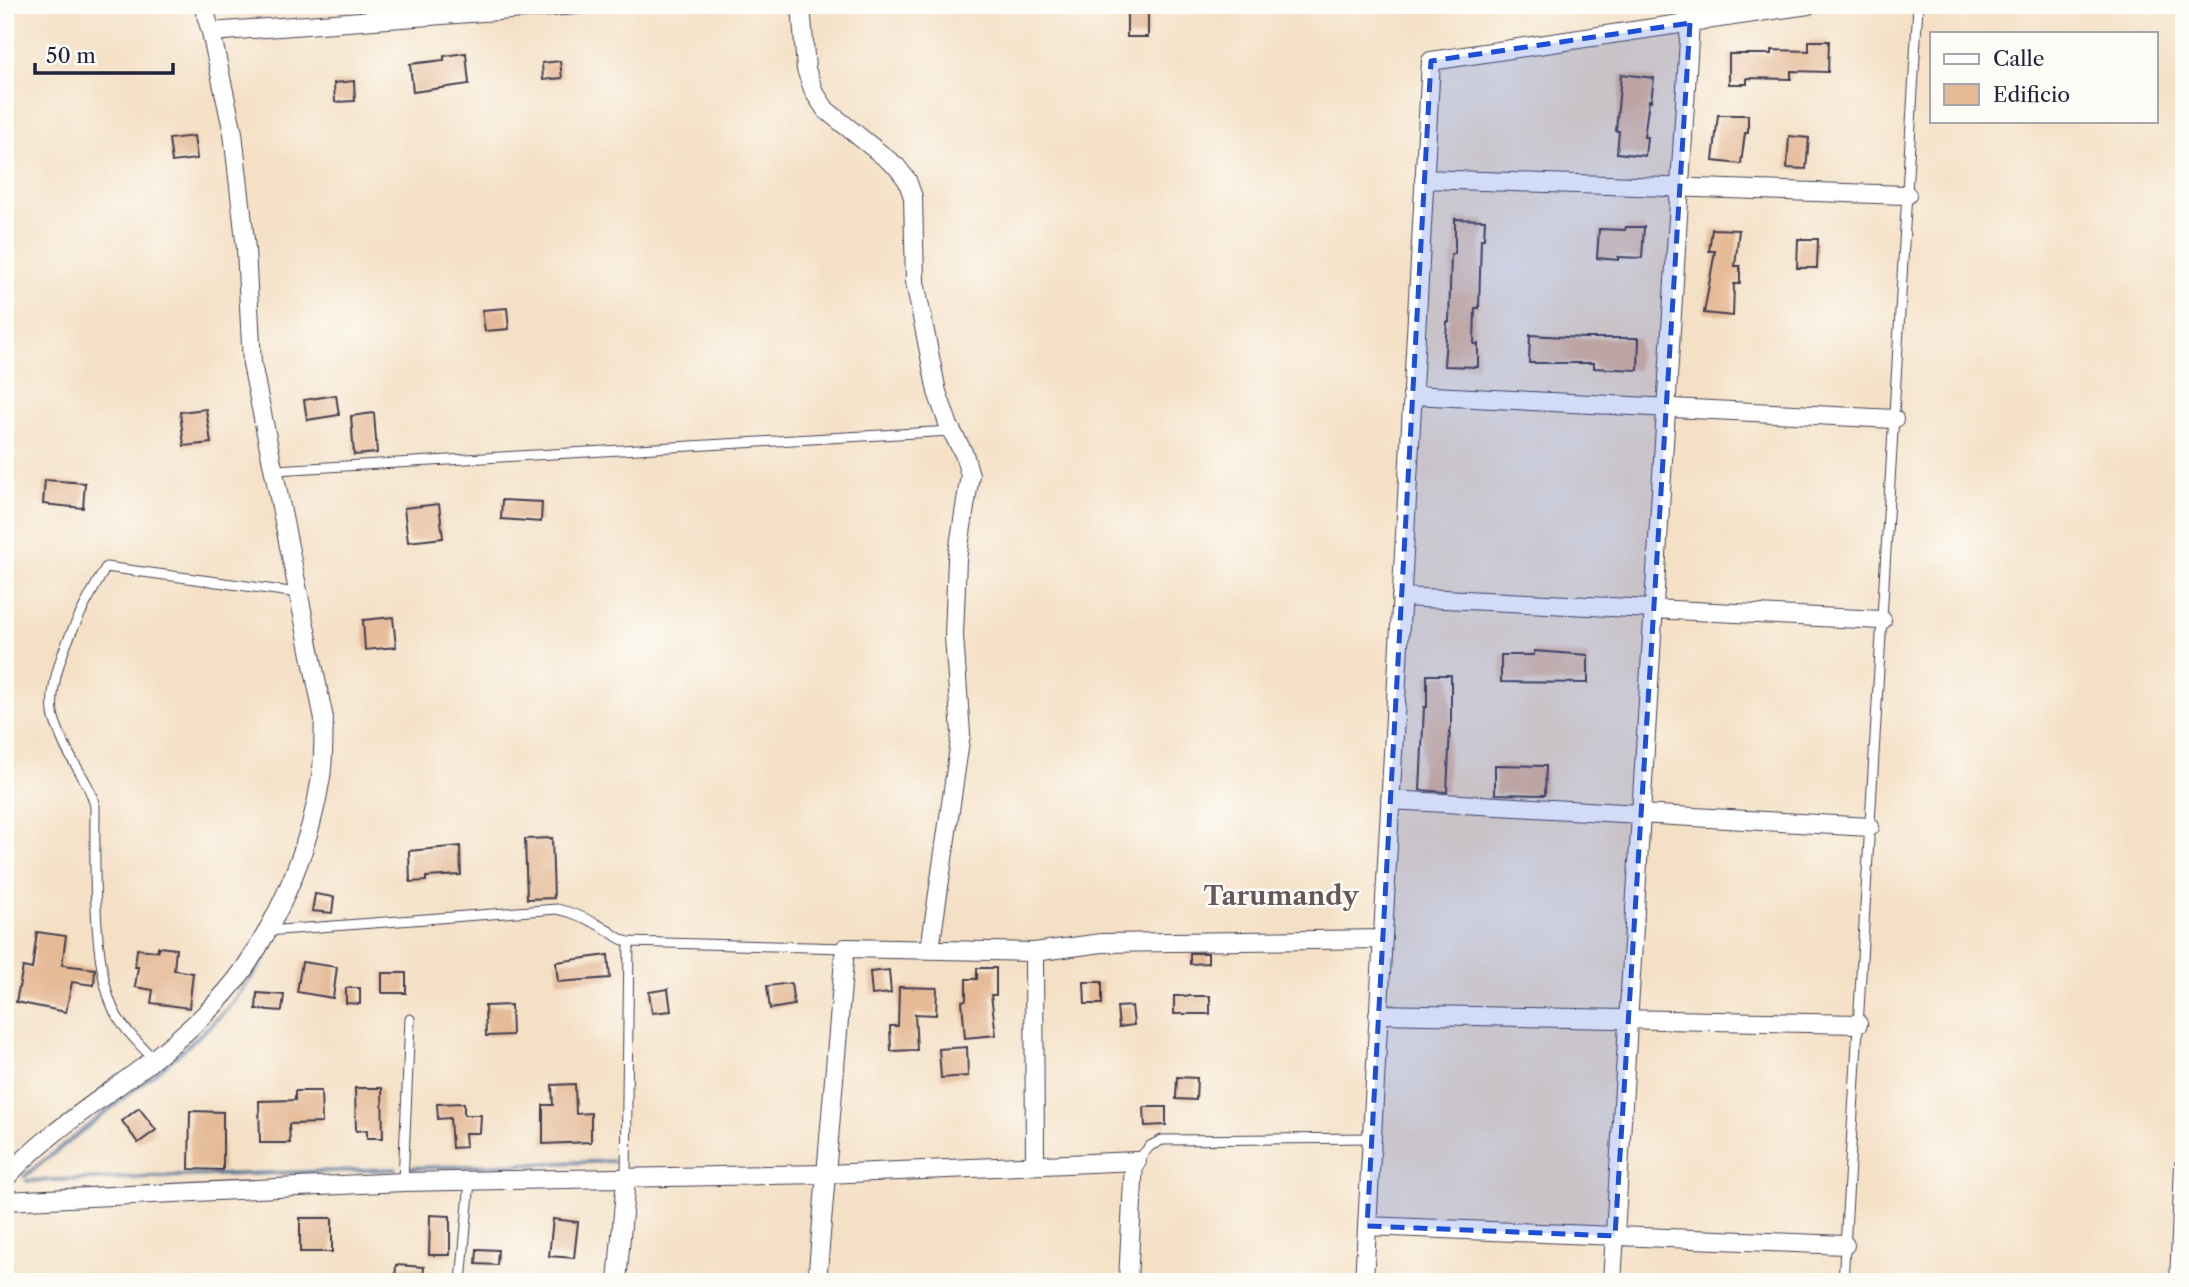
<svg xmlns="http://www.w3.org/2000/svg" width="2189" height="1287" viewBox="0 0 2189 1287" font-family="'Libre Caslon Text',serif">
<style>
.water{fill:#79bcef;stroke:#4e6f95;stroke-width:2}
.building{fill:#e5ba97}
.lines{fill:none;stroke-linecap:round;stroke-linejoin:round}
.service-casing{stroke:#423e50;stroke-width:11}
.minor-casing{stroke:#423e50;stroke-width:20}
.service{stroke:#fff;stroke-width:9}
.minor{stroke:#fff;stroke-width:18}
.marked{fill:#1d4ed8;fill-opacity:0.2;stroke:#1d4ed8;stroke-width:5;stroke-dasharray:14 9;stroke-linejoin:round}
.labels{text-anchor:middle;stroke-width:5;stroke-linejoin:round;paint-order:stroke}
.district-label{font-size:26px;font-weight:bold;fill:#66575b;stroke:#fdfcf7}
</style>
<rect width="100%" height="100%" fill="#fdfcf7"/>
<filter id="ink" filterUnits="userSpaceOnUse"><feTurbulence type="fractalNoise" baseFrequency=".0143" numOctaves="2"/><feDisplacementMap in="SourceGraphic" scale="14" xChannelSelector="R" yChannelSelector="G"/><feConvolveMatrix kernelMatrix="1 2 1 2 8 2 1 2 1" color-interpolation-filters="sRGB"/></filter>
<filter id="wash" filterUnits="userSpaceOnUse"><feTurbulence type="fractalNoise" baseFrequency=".00686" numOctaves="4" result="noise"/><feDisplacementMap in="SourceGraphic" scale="28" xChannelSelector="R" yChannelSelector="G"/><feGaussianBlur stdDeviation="1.57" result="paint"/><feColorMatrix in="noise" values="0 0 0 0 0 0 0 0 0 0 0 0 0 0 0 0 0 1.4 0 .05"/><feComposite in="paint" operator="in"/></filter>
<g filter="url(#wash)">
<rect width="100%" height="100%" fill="#f4e0c5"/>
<path class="water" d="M275,938H277L260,968L229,1008L212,1026L166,1066L25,1177L23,1176L164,1065L209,1025L228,1007L256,969Z
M616,1160V1162L411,1169V1167Z
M396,1168V1170L27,1182L26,1180Z"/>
<g id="blocks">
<path class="building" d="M1127,5H1148V37H1127Z
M1809,41H1829L1828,72L1791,71V79L1747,78V84H1729V54H1771V50L1809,51Z
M466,53L469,84L413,92L410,64L444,60V56Z
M560,61L562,78L543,80L542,63Z
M1621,74L1654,78L1651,101L1649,100L1644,137H1647L1645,156L1617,153L1619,131H1616Z
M354,81L355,101L335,102L334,83Z
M1718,115H1748V133H1745L1741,164L1713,161Z
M194,136L197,159L172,162L169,139Z
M1789,136L1809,138L1806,169L1787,168Z
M1455,219L1485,220L1484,239H1481L1479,308H1475L1474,344H1478V367L1444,366L1447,322H1449L1451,254H1455Z
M1626,227H1644L1642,258L1618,257V260L1597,258L1599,229L1625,230Z
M1712,229L1739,230L1735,266H1740V284H1734L1733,316L1704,313L1715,251H1709Z
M1798,239H1818L1817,268H1797Z
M507,308L509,329L485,331L482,310Z
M1530,335L1584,338H1639L1638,370L1594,368V363H1529Z
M336,395L339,415L307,420L304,400Z
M206,409L211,443L184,446L180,412Z
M374,413L377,453L354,455L351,416Z
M45,480L85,483L83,508L43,504Z
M502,500L542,502L541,522L501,519Z
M439,504L443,538L408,542L404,508Z
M393,617L396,647L365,650L363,620Z
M1534,651L1588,655V683L1501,682V655H1534Z
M1427,675H1451V728H1450L1447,792L1420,790L1424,707H1427Z
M1495,765L1546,766L1545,795L1495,794Z
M552,838L554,898L527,899L525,839Z
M460,846L461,875L426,877V881L410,882L409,851Z
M315,894L334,897L332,913L312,911Z
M37,932L66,936L62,965L95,969L94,985L72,982L66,1012L16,1002L23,967L32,969Z
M158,947L176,949L174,970L193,973L189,1008L151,1003L153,990L135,987L138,967H135L137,949L158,951Z
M1190,953H1208V963L1190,964Z
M608,955L610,978L558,982L556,962Z
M302,962L337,967L333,998L297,992Z
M977,968H996V995H991L996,1035L965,1038L962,1001L966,1000V979H977Z
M889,970L891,993L872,995L870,972Z
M382,973H406V993H382Z
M1084,982H1102V1004H1085Z
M791,983L794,1005L770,1009L767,986Z
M899,987L937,988L936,1015L915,1014L917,1050L891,1051L890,1026H898Z
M346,988H360V1004L346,1003Z
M668,989L671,1011L652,1013L649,992Z
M257,993L284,995L282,1011L256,1009Z
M1174,996H1210V1014H1174Z
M511,1005L512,1035L486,1036L485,1006Z
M1132,1006L1134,1025L1119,1027L1117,1007Z
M967,1047L968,1076L941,1078L939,1049Z
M1177,1077L1197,1078L1196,1100L1176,1099Z
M575,1084L576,1114L591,1113V1142L543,1144V1105H553L552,1085Z
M355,1088H382L383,1138H367V1130L356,1131Z
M295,1091H321L322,1123L289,1124L290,1143H260L259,1101L295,1100Z
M464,1103V1115H481L480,1133H465L466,1147L452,1148L450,1118L438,1119L437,1104Z
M1144,1107H1166V1125L1145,1126Z
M139,1108L156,1130L138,1143L122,1121Z
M190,1111L223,1112V1170L189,1169Z
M430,1215L450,1216V1255H429Z
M300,1218H332V1252H300Z
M553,1219L578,1222L574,1258L549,1256Z
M477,1249L498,1250L497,1265L476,1264Z
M396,1265L424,1267L423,1282H395Z"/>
</g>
</g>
<g filter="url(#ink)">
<use href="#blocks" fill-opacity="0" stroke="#423e50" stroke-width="2"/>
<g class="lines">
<defs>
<path id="service" d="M275,470L951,431
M267,931L557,909C575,913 593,921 609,931C616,936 620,940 629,942L845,948
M153,1059C142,1046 127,1033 118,1018C91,975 95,859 95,806C89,780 71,763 62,739C59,731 54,721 53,713C48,666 84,606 106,567L298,593
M1137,1161L1150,1146L1162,1140L1372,1138
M626,1178L629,942
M403,1182L410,1019
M461,1282L470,1181
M1843,1282L1918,5"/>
<path id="minor" d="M801,5L806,69L814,92L826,110L897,167L907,180L913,197L915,282L937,392L949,426L964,454L970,475L957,559L954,636L961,734L930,949
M211,32L577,5
M1424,179L1907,195
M1412,395L1894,419
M1401,597L1882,620
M1390,800L1870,827
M1034,952L1035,1165
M1378,1014L1858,1024
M5,1179C45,1134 102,1099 150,1062C183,1035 220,1004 244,969C282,913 311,844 321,777C324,758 323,738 324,719L252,364L246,249L233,133L211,32L203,5
M5,1201L403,1182L826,1174L1137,1161
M1367,1226L1845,1245
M617,1282L626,1179
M817,1282L845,948L1034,952L1102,943L1383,939
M1128,1282L1134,1161
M1364,1282L1431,61L1808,5
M1612,1282L1690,23
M2179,1282L2184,1165"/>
</defs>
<use href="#service" class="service-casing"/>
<use href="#minor" class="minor-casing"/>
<use href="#service" class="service"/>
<use href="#minor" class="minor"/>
</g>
</g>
<path class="marked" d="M1690,23L1615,1236L1367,1226L1431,61Z"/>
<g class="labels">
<g class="district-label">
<text x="1281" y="905">Tarumandy</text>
</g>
</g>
<rect width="2189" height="1287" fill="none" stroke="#fdfcf7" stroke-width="28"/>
<rect x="1930" y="32" width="228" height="91" fill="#fdfcf7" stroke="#a5a5ac" stroke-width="2"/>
<rect x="1944" y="54" width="35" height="10" fill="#ffffff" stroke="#a5a5ac" stroke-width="2"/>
<text x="1993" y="66" font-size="21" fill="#22223b">Calle</text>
<rect x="1944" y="84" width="35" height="21" fill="#e5ba97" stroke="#a5a5ac" stroke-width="2"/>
<text x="1993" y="102" font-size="21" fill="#22223b">Edificio</text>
<path d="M35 63v10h138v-10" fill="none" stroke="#22223b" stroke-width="3.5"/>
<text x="46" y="63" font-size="21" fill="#22223b" stroke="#fdfcf7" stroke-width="5" paint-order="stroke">50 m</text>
</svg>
